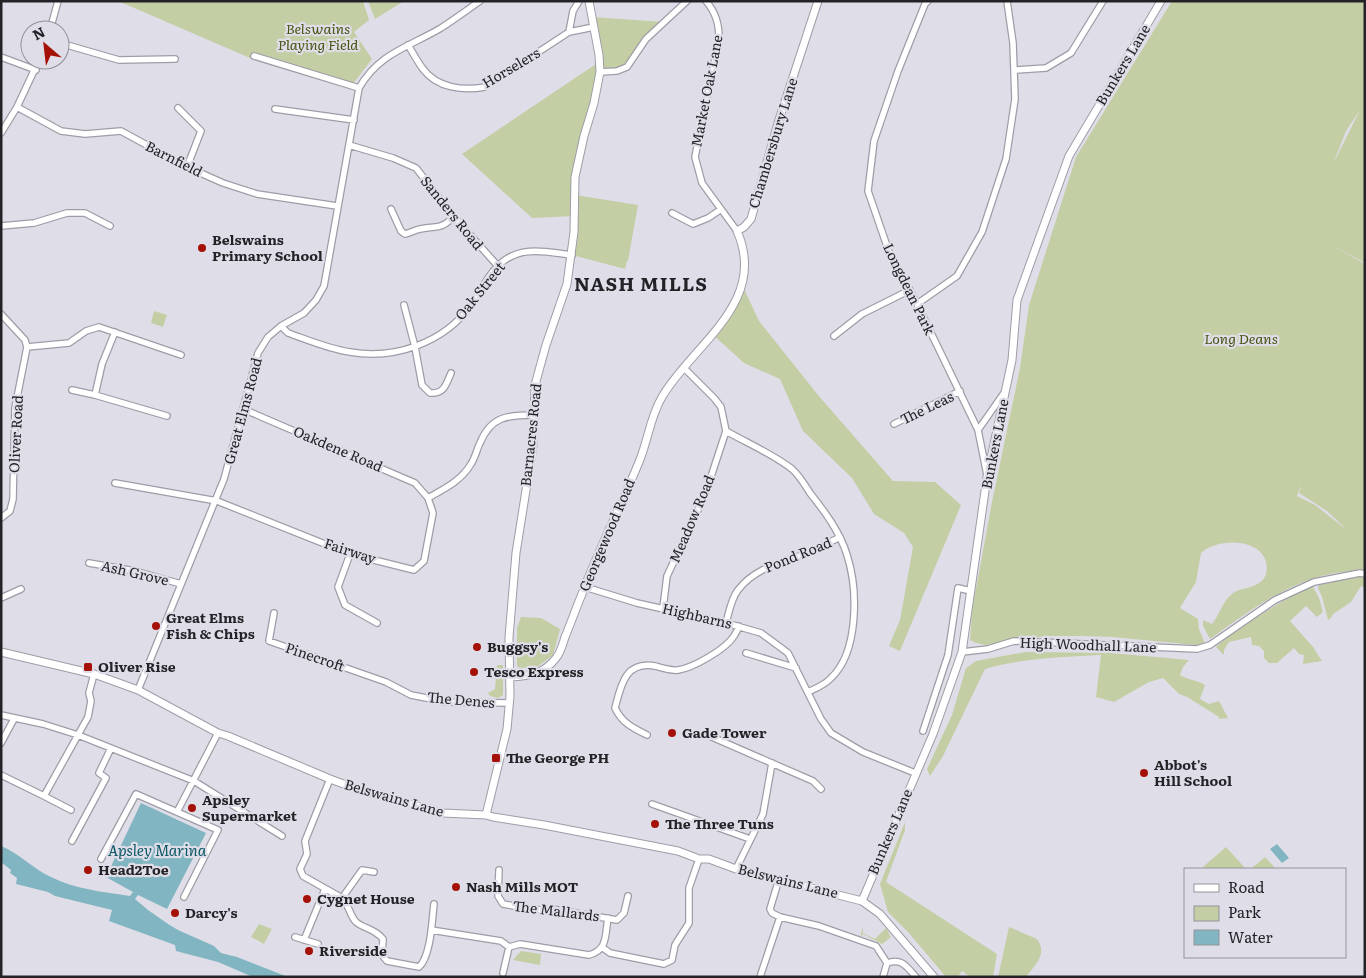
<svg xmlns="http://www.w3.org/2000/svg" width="1366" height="978" viewBox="0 0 1366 978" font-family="Literata,serif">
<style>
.green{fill:#c4cea5;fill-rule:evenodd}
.water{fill:#80b5c1}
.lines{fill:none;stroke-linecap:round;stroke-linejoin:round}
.minor-casing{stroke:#9e9da7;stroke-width:8}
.tertiary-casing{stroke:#9e9da7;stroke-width:9}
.minor{stroke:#fff;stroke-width:5.5}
.tertiary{stroke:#fff;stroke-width:7}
.poi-dot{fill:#a51107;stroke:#dfdee8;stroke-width:2}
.labels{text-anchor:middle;stroke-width:4.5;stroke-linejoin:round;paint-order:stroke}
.park-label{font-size:14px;font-style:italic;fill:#495312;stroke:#dfdee8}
.street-label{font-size:14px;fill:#232226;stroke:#dfdee8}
.poi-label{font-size:14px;font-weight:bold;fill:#232226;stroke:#dfdee8;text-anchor:start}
.water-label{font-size:15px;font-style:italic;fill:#0b5765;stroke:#dfdee8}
.district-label{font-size:19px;font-weight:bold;letter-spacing:1px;fill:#232226;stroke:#dfdee8}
</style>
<rect width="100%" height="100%" fill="#dfdee8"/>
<path class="green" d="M118,1H363L369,20L354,32L372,59L353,84L250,58Z
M368,1H404L375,19Z
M1172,1H1365V263L1328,243L1365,264V572C1308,566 1253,608 1210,639L1203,626V620L1212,624C1220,615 1224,596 1237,591C1246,587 1262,587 1266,574C1267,570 1267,564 1265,559C1256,537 1216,539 1201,553L1196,582L1180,608L1198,619L1199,629L1206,646L1112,637L1084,636H1046L986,645L976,643L970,640L972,610L992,502L1020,368L1029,305L1076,157ZM1360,110L1333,164L1346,131ZM1302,483L1299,493L1327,511L1347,530L1315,505L1297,496Z
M592,17L664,22L646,39L627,67L600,72L584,136L575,195L638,205L628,261H627L625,269L572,255L575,216L532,218L462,154L599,62Z
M743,287L759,321L818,395L893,481L935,482L961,505L900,651L889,646L900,620L913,547L904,533L874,514L852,478L803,431L780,379L744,363L711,333Z
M154,311L167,315L163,327L151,323Z
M1365,576V588L1361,586L1351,602L1333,614L1331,618L1328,620L1322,597L1318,588L1319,585L1349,577Z
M1313,587L1319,598L1323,612L1317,617L1306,606L1290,621L1313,647L1322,661L1303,664L1304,655L1299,654L1294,648L1277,663H1269L1264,658V651L1259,646L1252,645L1251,637L1229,642L1224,650V655L1216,647C1224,637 1301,587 1313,587Z
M521,617L541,618L560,629L553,655L537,667L520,668L517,666V628Z
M1025,652L1111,653L1189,660L1183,667L1180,675C1188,680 1197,680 1205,685L1200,699L1209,704L1219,701L1228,718L1219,719V717L1187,697L1179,694L1163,678L1149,682L1114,702L1096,697L1101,655C1062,657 1023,658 985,669L943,756L930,776L927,769L952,715L966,668L976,661Z
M497,665H503V695L498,698L490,696L488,693L495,689Z
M905,822V830L886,882L997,954L993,977H970L962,971L958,977H946L908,932L888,912L880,884Z
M1226,847L1246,869H1205L1203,867Z
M1265,857L1276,869H1253L1252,868Z
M259,924L272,929L264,944L251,937Z
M863,926V933L875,939L886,928L891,937L882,944L863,934L860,938Z
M1009,927L1037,939C1048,954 1035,965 1026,977H998Z
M521,951L541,954L540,965L513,960Z"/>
<path class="water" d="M141,803L206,833L167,909L138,895L135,899L148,910L168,924L178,930L214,946L221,953L237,957L288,977H253L218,962L176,951L175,945L109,921L112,910L55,896L48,892L16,884L17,878L10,873L11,870L1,862V846C19,853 33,869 51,877C74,889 104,892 130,896L133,892L106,877Z
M1277,844L1289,858L1282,863L1270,849Z"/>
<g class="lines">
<defs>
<path id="minor" d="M706,1C716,13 719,24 719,39L695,157L702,183L737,231
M928,1L925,4L898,71L874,141L868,191L889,252L917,304L978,430L987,475
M50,30L58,1
M569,32L573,11L579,1
M60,43L119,60L175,59
M408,45C413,53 417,61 423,69C437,88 463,91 485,87L569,32L594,27
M254,56L359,88
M1,57L36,70
M1015,70L1046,68L1071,53L1103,1
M600,72L617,71L627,67L646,39L687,1
M17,107L61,131L85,134L121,131L187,167L223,183L257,194L337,206
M178,108L201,131L187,167
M275,109L354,120
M1,133L17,107L39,60
M349,145L393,158L416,168L454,217L497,265
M391,209L401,231L405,234C410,233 415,230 420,229C438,225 438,231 454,217
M672,213L693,224L708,218L720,210
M1,226L34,223L67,213H85L110,226
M917,304L957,276L982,232L1006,159L1015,99L1013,43L1007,1
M404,305L415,347L422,385L430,393C444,394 446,385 451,373
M1,314L25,340L27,347L15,408L13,499L10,511L1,518
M281,326L288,333C308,340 329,349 350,352C394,360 444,343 471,305C483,288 492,265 512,256C530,247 553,253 572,255
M834,336L862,314L910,290
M27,347L69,343L86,331L99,327L181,355
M684,368L714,398L721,407L726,431C747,443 773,454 792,469C799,475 805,485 810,493C825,512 840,532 847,555C858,589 859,652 831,678C825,685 816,688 808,692
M72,390L95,395L167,416
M95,395L102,364L115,332
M894,424L960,391
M978,430L1004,393
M115,483L217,501L350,554L414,570L424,561L433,513L428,498L415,483L243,409
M428,498C444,489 461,481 471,464C475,458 477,449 480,443C491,416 508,415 534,415
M350,554L338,587L345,605L377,623
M89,563L135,571L181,584
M585,587L637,603L726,623L761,633L788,653L821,719L831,733L863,752L915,773
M1,598L21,589
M663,608L667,576L705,495L726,431
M274,613L269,641L386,682L411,695L447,702L509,703
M726,623C729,612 731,599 738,590C755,568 780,563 805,554C817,549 828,543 840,537
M962,652L988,649L1014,641L1197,649L1210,645L1275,600L1314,582L1360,573L1365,574
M746,653L796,668
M138,690L224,479L258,353L268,337L281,326L304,313L316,300L324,286L359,88C379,53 409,47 441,28C455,19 467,10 480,1
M1,715L43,724L78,735L194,781L282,836
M923,731L948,655L958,588L971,591
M705,734L813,781L821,789
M647,735C633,728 622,723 615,708C621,685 625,661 655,666C662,668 671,671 678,670C693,668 726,649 734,636C736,633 738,629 739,626
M1,743L14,719
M1,775L44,796L88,717L91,701L89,693L94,674
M330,779L305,841L307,854L300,869L303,876L342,898C349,905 350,916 356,922C364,929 374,928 383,939L382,955L387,961L419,967C431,956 432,920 434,904
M44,796L71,810
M652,804L750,839
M177,812L218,733
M72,841L106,778L99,773L111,748
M101,859L136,794L218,830L184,897
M736,869L763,814L772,763
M499,870L498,896L503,904L536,910L552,909L617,920L624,913L628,896
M779,879L770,909L772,913L780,917L819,926L876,946L887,963L883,977
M342,898L362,870L374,872
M431,930L501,941L509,947L520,944L589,955C608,950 605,935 608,918
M295,937L318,944
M304,940L325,889
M603,948L610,953L664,964L672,960L675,945L689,923V888L699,859
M887,963C902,958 906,966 916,977
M503,973L509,947
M760,977L780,917"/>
<path id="tertiary" d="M1,652L94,674L138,690L218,733L228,736L330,779L365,792L443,813L486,815L493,817L544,825L678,851L699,859H709L736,869L862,901L880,914L934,977
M510,677C529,676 544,674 556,658C561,652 563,643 565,637C571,623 576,608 582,594C599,549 621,506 639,462C648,441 650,417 662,397C692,345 769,303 737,231L744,227L751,219L778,123L818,1
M486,815L507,729L510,696L509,637L516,553L533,446L535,385L546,345L567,284L574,232L575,177L584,136L594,103L600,72L599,55L589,1
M862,901L933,734L962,652L987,477L1012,360L1017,300L1069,156L1161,1"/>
</defs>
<use href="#minor" class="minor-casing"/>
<use href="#tertiary" class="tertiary-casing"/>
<use href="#minor" class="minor"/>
<use href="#tertiary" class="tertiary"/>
</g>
<g class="poi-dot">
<circle cx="202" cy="248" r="5"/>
<circle cx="156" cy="626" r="5"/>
<circle cx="477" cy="647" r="5"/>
<rect x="83" y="662" width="10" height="10" rx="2.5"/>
<circle cx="474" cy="672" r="5"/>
<circle cx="672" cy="733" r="5"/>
<rect x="491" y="753" width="10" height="10" rx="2.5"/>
<circle cx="1144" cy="773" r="5"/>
<circle cx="192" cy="808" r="5"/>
<circle cx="655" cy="824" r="5"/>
<circle cx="88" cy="870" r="5"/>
<circle cx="456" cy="887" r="5"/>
<circle cx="307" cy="899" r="5"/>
<circle cx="175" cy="913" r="5"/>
<circle cx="309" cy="951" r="5"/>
</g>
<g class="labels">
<g class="park-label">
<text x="318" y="34">Belswains<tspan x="318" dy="16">Playing Field</tspan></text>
<text x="1241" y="344">Long Deans</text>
</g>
<g class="street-label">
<text transform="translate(1123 65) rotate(-59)" y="5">Bunkers Lane</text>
<text transform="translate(511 68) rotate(-31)" y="5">Horselers</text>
<text transform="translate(707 91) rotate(-79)" y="5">Market Oak Lane</text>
<text transform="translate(773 143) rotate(-73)" y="5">Chambersbury Lane</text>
<text transform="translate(174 159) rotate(27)" y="5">Barnfield</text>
<text transform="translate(452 213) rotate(51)" y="5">Sanders Road</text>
<text transform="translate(909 289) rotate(64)" y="5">Longdean Park</text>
<text transform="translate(480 291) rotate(-51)" y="5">Oak Street</text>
<text transform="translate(927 408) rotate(-26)" y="5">The Leas</text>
<text transform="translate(243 411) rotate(-75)" y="5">Great Elms Road</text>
<text transform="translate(16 434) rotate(-87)" y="5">Oliver Road</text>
<text transform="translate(531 435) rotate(-84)" y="5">Barnacres Road</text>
<text transform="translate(995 444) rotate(-79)" y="5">Bunkers Lane</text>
<text transform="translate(338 449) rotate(23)" y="5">Oakdene Road</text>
<text transform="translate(692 519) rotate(-67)" y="5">Meadow Road</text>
<text transform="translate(607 535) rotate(-67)" y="5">Georgewood Road</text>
<text transform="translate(350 551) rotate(18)" y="5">Fairway</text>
<text transform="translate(798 555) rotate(-22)" y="5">Pond Road</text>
<text transform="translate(135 573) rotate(13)" y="5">Ash Grove</text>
<text transform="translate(697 616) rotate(13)" y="5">Highbarns</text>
<text transform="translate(1088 645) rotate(2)" y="5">High Woodhall Lane</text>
<text transform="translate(315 657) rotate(19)" y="5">Pinecroft</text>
<text transform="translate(461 700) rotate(5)" y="5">The Denes</text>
<text transform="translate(394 798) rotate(16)" y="5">Belswains Lane</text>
<text transform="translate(890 832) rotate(-67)" y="5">Bunkers Lane</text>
<text transform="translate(788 881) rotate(14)" y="5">Belswains Lane</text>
<text transform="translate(556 911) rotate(7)" y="5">The Mallards</text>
</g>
<g class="poi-label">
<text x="212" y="245">Belswains<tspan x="212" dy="16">Primary School</tspan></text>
<text x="166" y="623">Great Elms<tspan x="166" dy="16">Fish &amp; Chips</tspan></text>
<text x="487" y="652">Buggsy's</text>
<text x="98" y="672">Oliver Rise</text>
<text x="484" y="677">Tesco Express</text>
<text x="682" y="738">Gade Tower</text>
<text x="506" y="763">The George PH</text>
<text x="1154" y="770">Abbot's<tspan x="1154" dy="16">Hill School</tspan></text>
<text x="202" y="805">Apsley<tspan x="202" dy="16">Supermarket</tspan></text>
<text x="665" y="829">The Three Tuns</text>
<text x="98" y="875">Head2Toe</text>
<text x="466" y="892">Nash Mills MOT</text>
<text x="317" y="904">Cygnet House</text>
<text x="185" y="918">Darcy's</text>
<text x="319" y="956">Riverside</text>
</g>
<g class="water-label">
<text x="157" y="856">Apsley Marina</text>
</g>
<g class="district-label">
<text x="641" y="291">NASH MILLS</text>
</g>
</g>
<rect width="1366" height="978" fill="none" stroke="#232226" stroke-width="5"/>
<rect x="1184" y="868" width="162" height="90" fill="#dfdee8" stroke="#94939a"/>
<rect x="1194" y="884" width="25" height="8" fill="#ffffff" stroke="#94939a"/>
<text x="1228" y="893" font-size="15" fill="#232226">Road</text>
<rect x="1194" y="906" width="25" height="15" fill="#c4cea5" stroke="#94939a"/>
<text x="1228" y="918" font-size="15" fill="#232226">Park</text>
<rect x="1194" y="930" width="25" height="15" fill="#80b5c1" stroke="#94939a"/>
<text x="1228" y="943" font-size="15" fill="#232226">Water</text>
<g transform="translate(45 45) rotate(332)"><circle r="24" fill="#dfdee8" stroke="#94939a"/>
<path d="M0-4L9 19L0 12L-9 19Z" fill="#a51107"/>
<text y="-8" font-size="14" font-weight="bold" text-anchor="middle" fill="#232226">N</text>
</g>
</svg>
